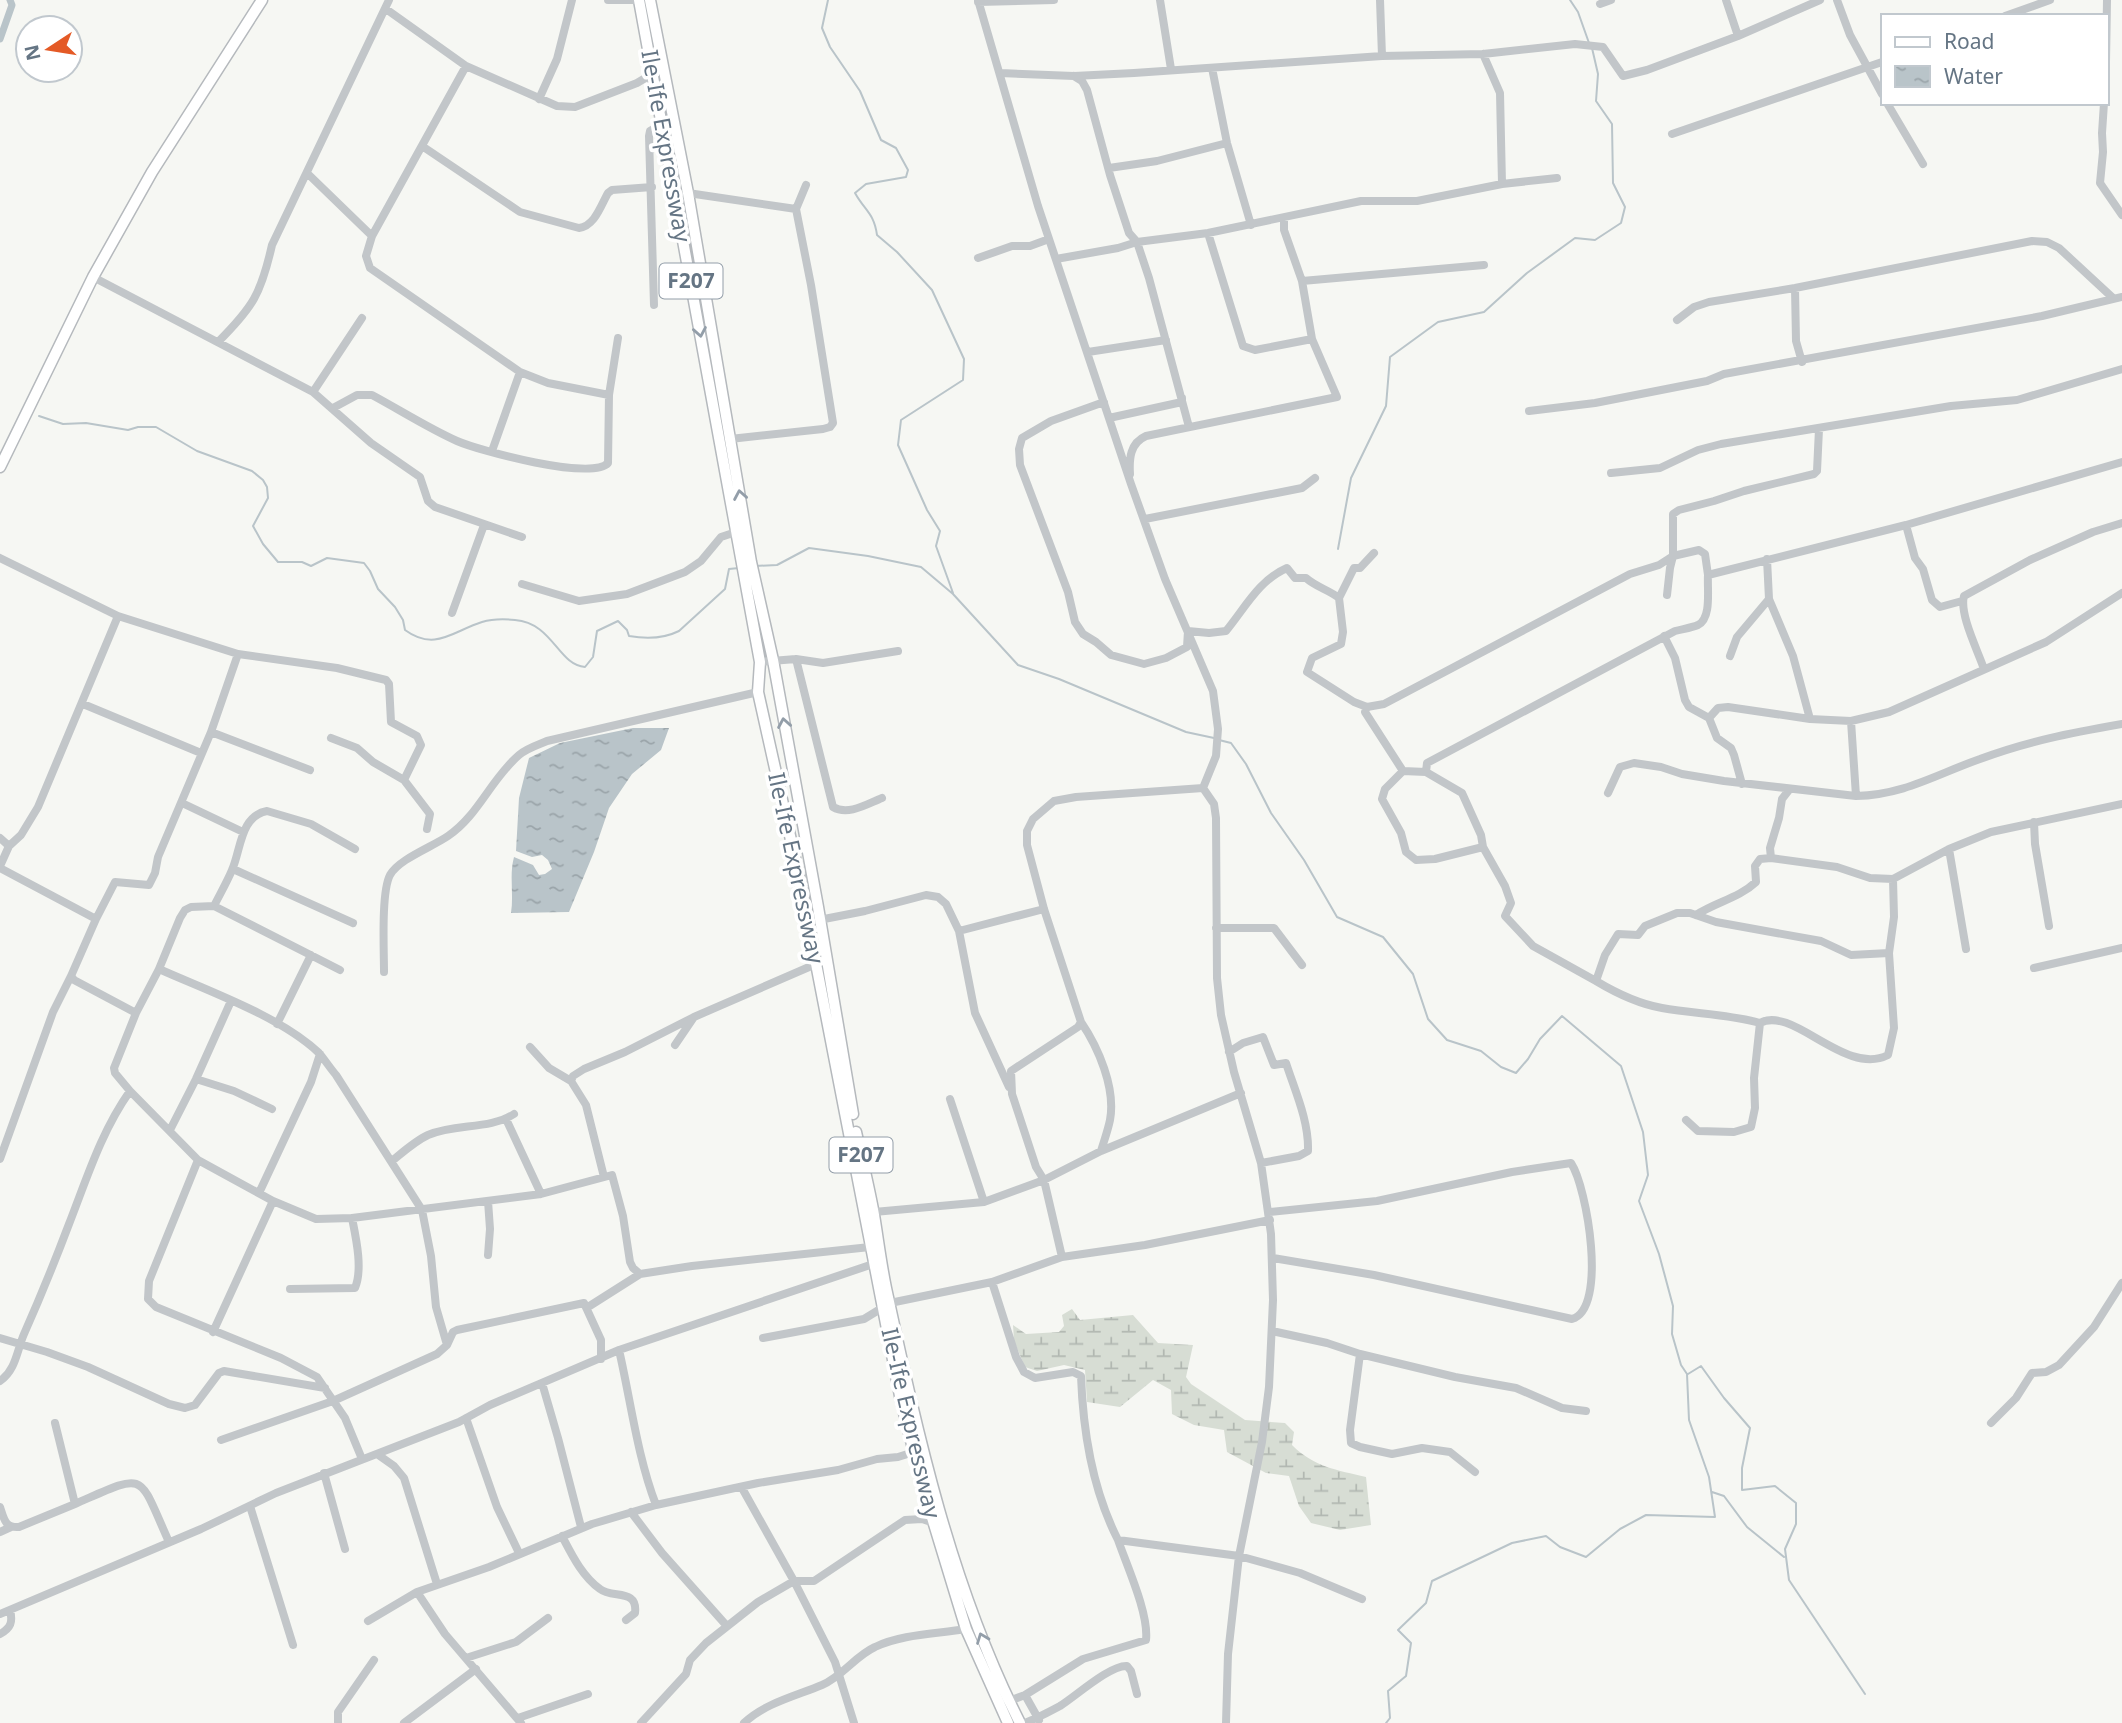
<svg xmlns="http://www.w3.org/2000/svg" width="2122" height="1723" viewBox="0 0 2122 1723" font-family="'Noto Sans',sans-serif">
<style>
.wetland{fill:url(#wetland-marsh)}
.water{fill:url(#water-ripples)}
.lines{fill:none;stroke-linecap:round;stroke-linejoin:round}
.stream{stroke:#b9c4c9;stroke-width:2}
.canal{stroke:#b9c4c9;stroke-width:7}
.major-casing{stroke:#b5b9bd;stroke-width:13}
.minor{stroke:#c2c6c9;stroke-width:8}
.major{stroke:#fff;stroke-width:10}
.oneway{stroke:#939ea9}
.labels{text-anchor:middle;stroke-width:7;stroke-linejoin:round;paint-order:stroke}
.shield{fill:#fff;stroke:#939ea9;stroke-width:2}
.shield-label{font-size:21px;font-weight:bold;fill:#657584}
.street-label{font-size:23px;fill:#657584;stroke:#fff}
</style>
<defs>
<pattern id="wetland-marsh" width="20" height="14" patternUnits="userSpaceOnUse" patternTransform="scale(1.75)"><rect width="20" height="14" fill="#d7ddd4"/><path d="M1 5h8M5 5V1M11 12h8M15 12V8" fill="none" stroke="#b2b8b2"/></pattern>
<pattern id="water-ripples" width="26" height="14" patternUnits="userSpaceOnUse" patternTransform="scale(1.75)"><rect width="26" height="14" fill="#b9c4c9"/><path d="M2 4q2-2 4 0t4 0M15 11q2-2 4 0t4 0" fill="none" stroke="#9aa4a9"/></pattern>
</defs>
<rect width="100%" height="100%" fill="#f6f7f3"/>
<path class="wetland" d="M1072,1309L1080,1320L1133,1315L1158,1343L1193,1345L1186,1377L1191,1384L1245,1420L1285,1423L1294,1432L1292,1445C1314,1467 1337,1470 1366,1477L1371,1525L1340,1530L1311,1523L1299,1506L1289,1476L1266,1473L1227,1452L1224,1430L1194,1425L1172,1414L1171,1390L1153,1380L1120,1407L1087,1402L1085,1370L1064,1365L1037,1371L1025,1367L1014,1341L1013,1325L1026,1334L1059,1332L1064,1326L1062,1315Z"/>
<path class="water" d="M633,728H669L661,750L632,774L609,808L594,852L569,912L511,913C514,894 509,875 514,857L533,865L539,875L545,874L552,869L548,860L542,855L532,857L516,851L519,798L529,758L560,743Z"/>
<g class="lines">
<path class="stream" d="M828,0L822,28L830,47L860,91L881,140L896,148L908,170L906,177L866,184L855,193C865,211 874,213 877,235L897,252L932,290L964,359L963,380L901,420L898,445L927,510L940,531L936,546L953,593
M1570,0L1578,12L1589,43
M39,416L63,424L86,423L128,430L138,427H156L197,451L252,471L263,480L267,487L268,498L253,526L263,544L278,562H302L311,566L327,558L364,563L370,571L378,589L395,607L403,620L405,630C435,652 453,631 482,622C492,619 505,619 515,620C553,623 558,665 585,667L593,657L597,631L618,621L627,630L629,636C646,639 663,639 679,631L725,589L729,569L739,568
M1338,549L1351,478L1386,406L1390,357L1438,322L1484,312L1527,273L1575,238L1595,240L1621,223L1625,207L1613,183L1612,124L1596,101L1598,74L1592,48
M755,566L777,565L809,548L868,556L921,567L953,594L1018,665L1059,679L1186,732L1214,738
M1219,740L1231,743L1246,764L1271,813L1304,860L1337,917L1383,937L1413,974L1428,1019L1447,1040L1481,1051L1501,1067L1516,1073L1528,1059L1540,1039L1562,1016L1621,1066L1643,1132L1648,1175L1639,1201L1659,1254L1673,1306L1672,1334L1681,1365L1687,1374L1689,1420L1709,1477L1715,1517L1646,1515L1620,1529L1586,1557L1560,1547L1546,1536L1512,1543L1432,1581L1426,1603L1398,1630L1411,1643L1406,1676L1388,1691L1390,1718L1386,1723
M1688,1374L1701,1366L1724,1398L1750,1428L1742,1468V1490L1775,1486L1796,1503V1524L1785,1549L1789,1580L1865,1694
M1712,1492L1724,1496L1747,1527L1784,1557"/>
<path class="canal" d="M0,39L12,5L10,0"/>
<defs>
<path id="major" d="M639,0L760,662L758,692L799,876L901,1401L923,1488L966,1629L1008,1723
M650,0L688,193L751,562L773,660L818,907L853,1114
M0,467L93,277L152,172L262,0
M856,1132C862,1159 869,1187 874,1215C878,1239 881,1264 886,1288C918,1436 951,1587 1020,1723"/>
</defs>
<use href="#major" class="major-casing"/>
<path class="minor" d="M608,0H639
M978,0L1038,206L1131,484L1165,579L1213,691L1218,729L1216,756L1203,788L1214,804L1216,818L1217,978L1221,1015L1234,1072L1261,1163L1271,1234L1273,1300L1269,1387L1262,1442L1239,1556L1228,1654L1226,1723
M1160,0L1171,69
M1380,0L1382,56
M1726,0L1738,36
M1837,0L1850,35L1882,94
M978,2L1054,0
M1600,4L1611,0
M386,9L466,66L557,106L575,107L637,83L652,74
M2005,16L2050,0
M1483,54L1500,93L1502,184
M2106,62L2107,0
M466,66L372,236L366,256L370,268L520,372L548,383L609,395
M1212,68L1227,143L1251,225
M1000,73L1074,76L1134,73L1382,56L1483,54L1575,44L1603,47L1623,76L1647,70L1738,36L1820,0
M1074,76L1082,81L1087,90L1110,175L1129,233L1137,242L1149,278L1189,427
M539,99L557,59L572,0
M1887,103L1923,164
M2104,103L2102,133L2103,152L2100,183L2122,215
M1672,134L1882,62
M422,146L520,212L579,228C595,226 601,205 608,193L612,190L652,187
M1109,168L1157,161L1227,143
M307,173L372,236
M675,195L688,193L796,209
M1208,233L1243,346L1255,350L1312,339
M978,258L1012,246H1030L1049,239
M1056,259L1118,248L1137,242L1208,233L1361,201H1417L1502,184L1557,178
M93,277L313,392L371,443L420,477L428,501L435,507L522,537
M1302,281L1484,265
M1795,288L1796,341L1802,362
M654,305L649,136L650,131L662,124
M1677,320L1694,307L1709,302L1795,288L2032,241L2047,242L2059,248L2113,298
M218,342C253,307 261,294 272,245L389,0
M1088,352L1166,340
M313,392L362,318
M1104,402L1051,421L1022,438L1019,449L1020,465L1068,592L1075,622L1083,634L1096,642L1111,655L1144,664L1166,658L1187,647L1188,631L1209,633L1226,631C1245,608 1259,580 1287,568L1295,578H1306C1316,587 1329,590 1339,598L1343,632L1341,644L1312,658L1307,672L1354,702L1367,707L1384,704L1630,574L1659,565L1673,556L1699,550L1705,554L1708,575
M333,408L357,395H372C400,410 428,428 457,441C480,451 592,481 608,463L609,395L618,338
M1529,411L1595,403L1707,381L1724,374L2042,316L2122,297
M1109,418L1182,402V398
M730,439L823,429L830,427L833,423L811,285L796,209L806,185
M492,451L520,372
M1611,473L1660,468L1698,450L1721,444L1951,406L2017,400L2122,369
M1130,474C1129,459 1130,443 1146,436L1337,397L1312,339L1302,281L1284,230V219
M1145,519L1302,488L1315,478
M1906,525L1915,558L1923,569L1932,600L1940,607L1962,601
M0,558L118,616L238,654L337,668L386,680L389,684L391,722L417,736L421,745L404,780
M1767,559L1769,599L1793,656L1810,719
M522,584L579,601L627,594L685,572L701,561L721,537L736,532
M1667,595L1670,568L1673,556V514L1679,510L1714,501L1744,491L1814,474L1817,471L1819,429
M1339,598L1354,568H1360L1374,553
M452,613L484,525
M1664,636L1675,658L1685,700L1689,707L1709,718
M1730,656L1737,637L1769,599
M796,659L833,807C848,816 867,804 882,798
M760,662L796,659L823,663L898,651
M1984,669C1978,651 1959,614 1964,596L2030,560L2093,532L2122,523
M83,704L201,753
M1367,707L1365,712L1403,771
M211,732L310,770
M331,738L357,748L373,762L404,780L430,814L427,829
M1426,772L1403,771L1385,789L1382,799L1401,833L1406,852L1416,860L1435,859L1483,847
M1742,784L1734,755L1731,748L1717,738L1709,718L1718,708L1728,707L1810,719L1851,721L1889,712L2046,642L2122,593
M1608,793L1620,767L1634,763L1661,767L1682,774L1724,781L1856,796L1851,721
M1856,796C1904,795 1937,774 1980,759C2028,741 2071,733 2122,724
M182,803L243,832
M2034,822L2035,844L2049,926
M0,838L9,846
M1949,849L1966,949
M1771,858L1770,848L1779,818L1782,799L1789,790
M0,866L9,846L21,835L38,807L118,616
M0,868L96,919L71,976L74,980L136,1013
M233,869L353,923
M1893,879L1894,917L1889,953L1851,955L1821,941L1716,922L1690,913H1677L1645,926L1638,935L1618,934L1605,955L1596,981L1533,946L1505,916L1511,903L1505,886L1483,847L1481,835L1462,793L1426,772L1427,763L1675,631C1682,629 1691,628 1698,625C1712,618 1707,589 1708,575L1906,525L2122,462
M214,906C220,894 227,882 232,870C241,850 240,816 267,811L311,824L355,849
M1696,915C1716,902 1739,898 1756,882L1755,866L1760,859L1771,858L1837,867L1870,878L1893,879L1949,849L1991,832L2122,804
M96,919L115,882L149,885L155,873L158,857L211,732L238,654
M819,920L865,911L926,895L938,897L946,904L959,931L1044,909
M1216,928H1274L1302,965
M959,931L975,1013L1009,1087
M2034,968L2122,948
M159,969C208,991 280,1016 319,1053C325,1060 330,1068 336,1075L422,1210L431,1256L436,1307L447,1345L437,1354L333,1401L221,1440
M340,970L214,906L191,907L185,910L180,918L159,969L136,1013L114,1068L115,1073L130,1091L198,1160L273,1201L316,1219L352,1218L541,1194L612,1175L623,1216L630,1262L633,1268L640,1274L692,1266L870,1247
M384,972C384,951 381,892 390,875C399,859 432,847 448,836C478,816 491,779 519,755C527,748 538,745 547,741L758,692
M1596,981C1616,993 1639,1004 1662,1008C1695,1014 1728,1014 1760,1023
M1081,1022C1098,1047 1116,1088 1110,1120C1108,1130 1104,1141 1101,1151
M277,1024L311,955
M675,1045L694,1017L816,964
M530,1047L549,1068L571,1081
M1229,1052L1243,1043L1263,1037L1274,1065L1286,1063C1295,1091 1309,1121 1308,1151L1299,1156L1261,1163
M196,1079L234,1091L272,1109
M950,1099L984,1202
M506,1119L541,1194
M1686,1120L1698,1131L1734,1132L1751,1127L1755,1108L1754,1078L1760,1023C1793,1005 1845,1077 1888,1055L1894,1028L1889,953
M170,1130L196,1079L231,1001
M0,1159L53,1012L71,976
M198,1160L149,1281L148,1299L156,1307L281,1358L317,1377L345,1418L362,1459
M392,1161C403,1152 415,1141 428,1135C456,1123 489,1130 514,1114
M604,1177L586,1105L571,1081L573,1076L584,1069L625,1052L694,1017
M259,1193L311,1082L320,1054
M874,1212L984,1202L1044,1180L1101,1151L1241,1093
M1269,1212L1377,1201L1512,1172L1571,1163C1587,1187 1608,1309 1572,1319L1374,1275L1273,1258
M488,1255L490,1229L488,1201
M1062,1257L1044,1180L1036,1167L1012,1094L1011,1071L1078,1027L1081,1022L1044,909L1027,845V831L1033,819L1054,801L1076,797L1203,788
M992,1282L1016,1357L1024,1372L1035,1378L1073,1372L1081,1376C1083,1431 1093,1491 1118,1540L1239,1556L1300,1573L1362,1599
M290,1289L355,1288C363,1269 356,1238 352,1218
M588,1307L640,1274
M1272,1331L1327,1343L1360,1354L1455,1377L1516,1388L1562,1408L1586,1411
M213,1332L273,1201
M0,1338L47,1352L88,1367L169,1404L185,1408L195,1405L219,1373L224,1371L325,1388
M763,1338L864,1319L890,1303L992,1282L1062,1257L1145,1245L1270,1220
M447,1345L453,1332L457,1330L584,1303L601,1340V1359
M619,1350C631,1402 637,1455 656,1505
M1360,1354L1350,1430L1351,1443L1360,1447L1392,1454L1422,1448L1450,1452L1475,1472
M0,1381C16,1370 17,1350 24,1334C40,1298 55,1261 69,1224C87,1178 101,1132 130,1091
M542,1383L558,1438L581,1527
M466,1418L497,1507L519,1553
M1991,1423L2016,1398L2032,1373L2046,1372L2059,1365L2094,1327L2122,1283
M377,1454L394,1466L404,1478L437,1584
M324,1473L345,1549
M742,1488L794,1581H814L905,1520L922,1519L934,1523
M75,1504C148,1472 137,1471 169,1542
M250,1506L293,1645
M0,1507C4,1519 5,1528 19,1527L75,1504L55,1423
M631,1512L662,1553L726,1625
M0,1532L11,1527
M562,1536C572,1555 582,1576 600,1589C612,1599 638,1588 635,1613L626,1620
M417,1592L445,1634L521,1723
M0,1614L201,1529L276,1493L459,1422L490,1405L619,1350L873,1264
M368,1621L417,1592L489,1567L592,1524L656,1505L758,1483L838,1470L877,1459L898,1457L914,1452
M0,1634C11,1628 13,1622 10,1610
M466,1658L516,1642L548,1618
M1025,1695L1039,1720
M1009,1701L1025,1695L1083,1659L1146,1640C1149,1614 1127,1566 1118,1540
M518,1718L588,1694
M338,1723V1712L374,1660
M404,1723L476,1669
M641,1723L686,1674L690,1660L706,1643L758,1602L794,1581L835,1662L854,1723
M744,1723C765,1703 796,1696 822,1685C843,1676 855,1656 875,1647C902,1634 937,1634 966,1629
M1025,1723C1037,1718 1049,1712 1060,1706C1076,1696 1110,1665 1127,1666L1131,1671L1137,1694"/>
<use href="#major" class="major"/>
</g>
<defs><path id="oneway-chevron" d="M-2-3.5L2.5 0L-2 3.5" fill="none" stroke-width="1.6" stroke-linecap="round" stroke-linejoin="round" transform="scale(1.75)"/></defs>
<g class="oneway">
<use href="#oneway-chevron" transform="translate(700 332) rotate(80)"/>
<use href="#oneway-chevron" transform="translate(740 495) rotate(-100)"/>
<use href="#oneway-chevron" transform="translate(784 723) rotate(-100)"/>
<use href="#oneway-chevron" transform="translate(982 1638) rotate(-111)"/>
</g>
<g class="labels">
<g class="shield">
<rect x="659.5" y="263.5" width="63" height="35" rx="5"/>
<rect x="829.5" y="1137.5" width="63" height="35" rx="5"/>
</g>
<g class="shield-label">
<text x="691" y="288">F207</text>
<text x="861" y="1162">F207</text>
</g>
<g class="street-label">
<text transform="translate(666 146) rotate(80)" y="8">Ile-Ife Expressway</text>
<text transform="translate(796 868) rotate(78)" y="8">Ile-Ife Expressway</text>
<text transform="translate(911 1423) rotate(77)" y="8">Ile-Ife Expressway</text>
</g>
</g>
<rect x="1881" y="14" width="228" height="91" fill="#ffffff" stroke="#c1c8ce" stroke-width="2"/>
<rect x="1895" y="37" width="35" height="10" fill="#ffffff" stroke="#c1c8ce" stroke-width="2"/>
<text x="1944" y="49" font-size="21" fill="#657584">Road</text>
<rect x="1895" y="66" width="35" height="21" fill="url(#water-ripples)" stroke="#c1c8ce" stroke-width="2"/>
<text x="1944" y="84" font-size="21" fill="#657584">Water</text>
<g transform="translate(49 49) rotate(258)"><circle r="33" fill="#ffffff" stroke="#c1c8ce" stroke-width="2"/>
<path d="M0-5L12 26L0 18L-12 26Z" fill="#e45a26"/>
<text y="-10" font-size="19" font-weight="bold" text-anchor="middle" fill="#657584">N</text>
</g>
</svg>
